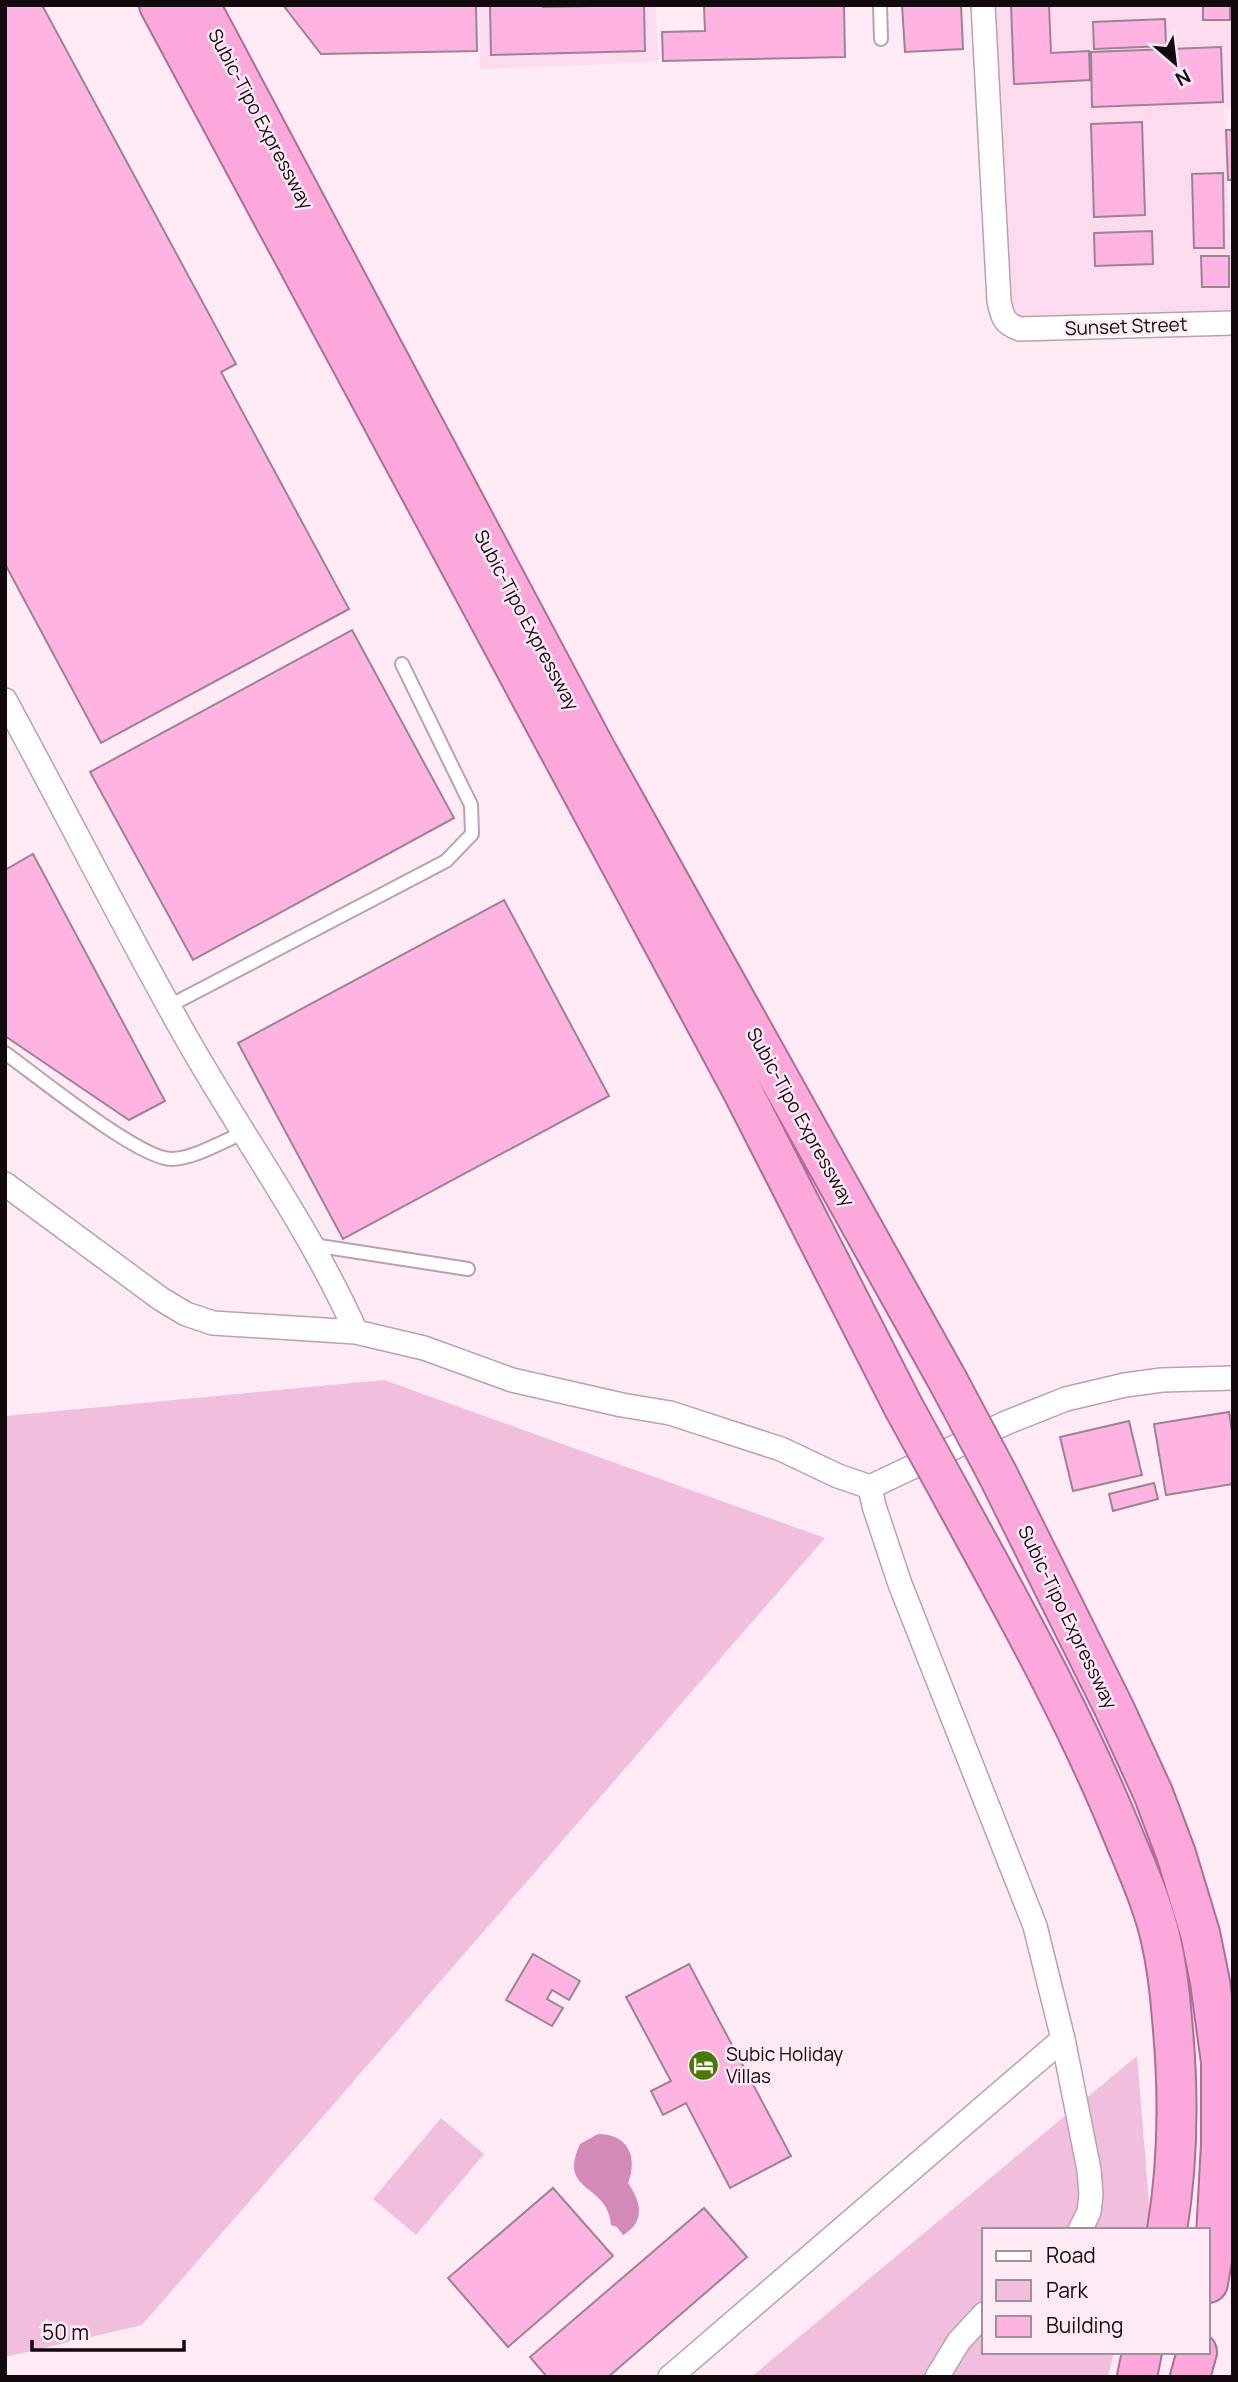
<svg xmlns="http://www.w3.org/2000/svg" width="1238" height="2382" viewBox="0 0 1238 2382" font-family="Manrope,sans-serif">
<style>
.built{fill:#fcdbee}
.green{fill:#f2bedd}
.water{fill:#d38ab8}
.building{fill:#ffb3e2;stroke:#9b8491;stroke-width:2}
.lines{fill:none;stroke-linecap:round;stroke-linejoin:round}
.service-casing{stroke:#b9a1af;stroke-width:16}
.minor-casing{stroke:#b9a1af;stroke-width:26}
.motorway-casing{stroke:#aa7094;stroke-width:42}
.service{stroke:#fff;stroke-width:12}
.minor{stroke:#fff;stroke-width:23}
.motorway{stroke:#fca8dc;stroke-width:38}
.motorway-bridge-casing{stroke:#aa7094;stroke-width:42;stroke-linecap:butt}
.motorway-bridge{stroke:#fca8dc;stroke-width:38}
.labels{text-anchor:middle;stroke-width:5;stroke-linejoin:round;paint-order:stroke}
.street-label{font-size:19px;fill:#11090d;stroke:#ffeaf6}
.poi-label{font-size:19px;fill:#11090d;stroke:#ffeaf6;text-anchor:start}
</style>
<rect width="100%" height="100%" fill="#ffeaf6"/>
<path class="built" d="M479,5H656L658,62L480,69Z
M996,5H1233V107L1224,108L1233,310L1008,319Z"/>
<path class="green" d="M384,1380L825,1538L142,2325L5,2357V1416Z
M1137,2056L1150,2215L1146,2230H984V2352H1114L1108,2377H751Z
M441,2118L484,2154L416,2235L373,2199Z"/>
<path class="water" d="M598,2134C628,2134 638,2157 628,2183C641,2202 646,2222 623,2235L617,2227L611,2225C608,2182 557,2194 580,2144Z"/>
<path class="building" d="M5,5H42L236,364L221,372L349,609L101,743L5,564Z
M283,5H476L477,51L321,54Z
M490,5H543V7L644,5L645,51L491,55Z
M844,5L845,57L663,61L662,32L705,31L704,6Z
M902,5H961L963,49L905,52Z
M1011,5H1049L1051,53L1089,51L1090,80L1014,84Z
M1203,5H1230V20H1203Z
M1165,19L1166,46L1094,49L1093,22Z
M1221,47L1223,102L1092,107L1091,52Z
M1142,122L1145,215L1094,217L1091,124Z
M1226,130H1233V180H1228Z
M1223,173L1224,248H1194L1192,174Z
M1152,231L1153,264L1095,266L1094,233Z
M1201,256H1229V287H1202Z
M352,630L454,818L193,960L90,772Z
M33,854L165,1101L129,1120L5,1036V870Z
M504,900L609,1096L343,1239L238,1043Z
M1229,1412L1233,1438V1484L1166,1495L1154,1424Z
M1129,1421L1142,1475L1073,1491L1060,1437Z
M1154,1483L1158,1499L1113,1511L1109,1494Z
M533,1954L580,1981L569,2000L552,1990L547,1999L563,2008L552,2026L506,2000Z
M689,1964L791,2156L730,2188L686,2103L663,2115L651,2091L671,2081L626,1997Z
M553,2188L613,2256L508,2347L448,2278Z
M704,2208L747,2257L608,2377H547L530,2357Z"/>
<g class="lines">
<defs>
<path id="service" d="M880,5L881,39
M169,1006L446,861L472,834L471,805L402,664
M5,1053C36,1075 140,1160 172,1159C195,1158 221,1142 243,1133
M313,1245L468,1269"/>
<path id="minor" d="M983,5L999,301C1002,316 1004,324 1020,329L1233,323
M5,700C66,812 123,926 186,1037C242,1136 310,1228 356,1332
M5,1184L161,1299L186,1314L213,1323L356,1332L424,1348L512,1380L622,1405L670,1413L781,1449L838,1476L870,1487L1008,1422L1066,1399L1125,1385L1162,1380L1233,1378
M870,1487L874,1506L900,1584L1035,1926L1063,2039L1089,2170L1091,2194L1089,2212L1080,2230
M670,2377L1063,2039
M937,2377L959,2341L984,2314"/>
<path id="motorway" d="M159,5L742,1090L903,1406
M200,5L596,750L948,1381
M998,1475L1114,1708L1153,1793L1176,1854L1200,1933L1210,1982L1221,2062V2144L1216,2236L1208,2283
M954,1499C1014,1609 1076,1719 1123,1835C1137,1869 1153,1904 1161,1940C1167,1966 1170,1992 1172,2019C1179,2091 1179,2158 1167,2230
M1137,2377L1142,2352
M1190,2377L1197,2352"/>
</defs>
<use href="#service" class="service-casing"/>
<use href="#minor" class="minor-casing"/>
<use href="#motorway" class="motorway-casing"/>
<use href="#service" class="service"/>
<use href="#minor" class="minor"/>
<use href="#motorway" class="motorway"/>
<defs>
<path id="motorway-bridge" d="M948,1381L998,1475
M903,1406L954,1499"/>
</defs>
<use href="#motorway-bridge" class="motorway-bridge-casing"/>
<use href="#motorway-bridge" class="motorway-bridge"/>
</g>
<defs>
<symbol id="hotel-disc" viewBox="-11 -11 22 22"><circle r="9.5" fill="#487902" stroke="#ffeaf6"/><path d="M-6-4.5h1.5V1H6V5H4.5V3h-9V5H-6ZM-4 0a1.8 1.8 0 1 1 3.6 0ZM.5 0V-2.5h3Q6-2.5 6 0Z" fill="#fff"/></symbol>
</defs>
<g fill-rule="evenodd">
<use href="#hotel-disc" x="686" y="2048" width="35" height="35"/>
</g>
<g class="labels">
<g class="street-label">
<text transform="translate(261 119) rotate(62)" y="7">Subic-Tipo Expressway</text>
<text transform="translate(1126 326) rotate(-2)" y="7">Sunset Street</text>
<text transform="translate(527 620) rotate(62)" y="7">Subic-Tipo Expressway</text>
<text transform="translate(801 1117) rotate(61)" y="7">Subic-Tipo Expressway</text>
<text transform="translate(1068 1617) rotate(64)" y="7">Subic-Tipo Expressway</text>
</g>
<g class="poi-label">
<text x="726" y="2061">Subic Holiday<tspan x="726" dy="22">Villas</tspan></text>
</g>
</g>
<rect width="1238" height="2382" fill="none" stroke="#11090d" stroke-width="14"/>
<rect x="982" y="2228" width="228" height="126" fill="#ffeaf6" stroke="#a09099" stroke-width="2"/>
<rect x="996" y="2251" width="35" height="10" fill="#ffffff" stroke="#a09099" stroke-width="2"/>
<text x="1046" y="2263" font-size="21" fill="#11090d">Road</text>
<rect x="996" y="2280" width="35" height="21" fill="#f2bedd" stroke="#a09099" stroke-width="2"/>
<text x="1046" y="2298" font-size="21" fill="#11090d">Park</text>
<rect x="996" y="2316" width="35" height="21" fill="#ffb3e2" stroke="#a09099" stroke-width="2"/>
<text x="1046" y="2333" font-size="21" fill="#11090d">Building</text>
<g transform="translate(1175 63) rotate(152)" stroke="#ffeaf6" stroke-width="5" paint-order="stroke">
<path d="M0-5L12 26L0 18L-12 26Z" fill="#11090d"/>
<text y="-10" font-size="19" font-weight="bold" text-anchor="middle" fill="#11090d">N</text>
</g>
<path d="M32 2340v10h152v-10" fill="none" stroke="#11090d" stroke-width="3.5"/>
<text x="42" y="2340" font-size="21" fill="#11090d" stroke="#ffeaf6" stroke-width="5" paint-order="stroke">50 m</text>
</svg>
